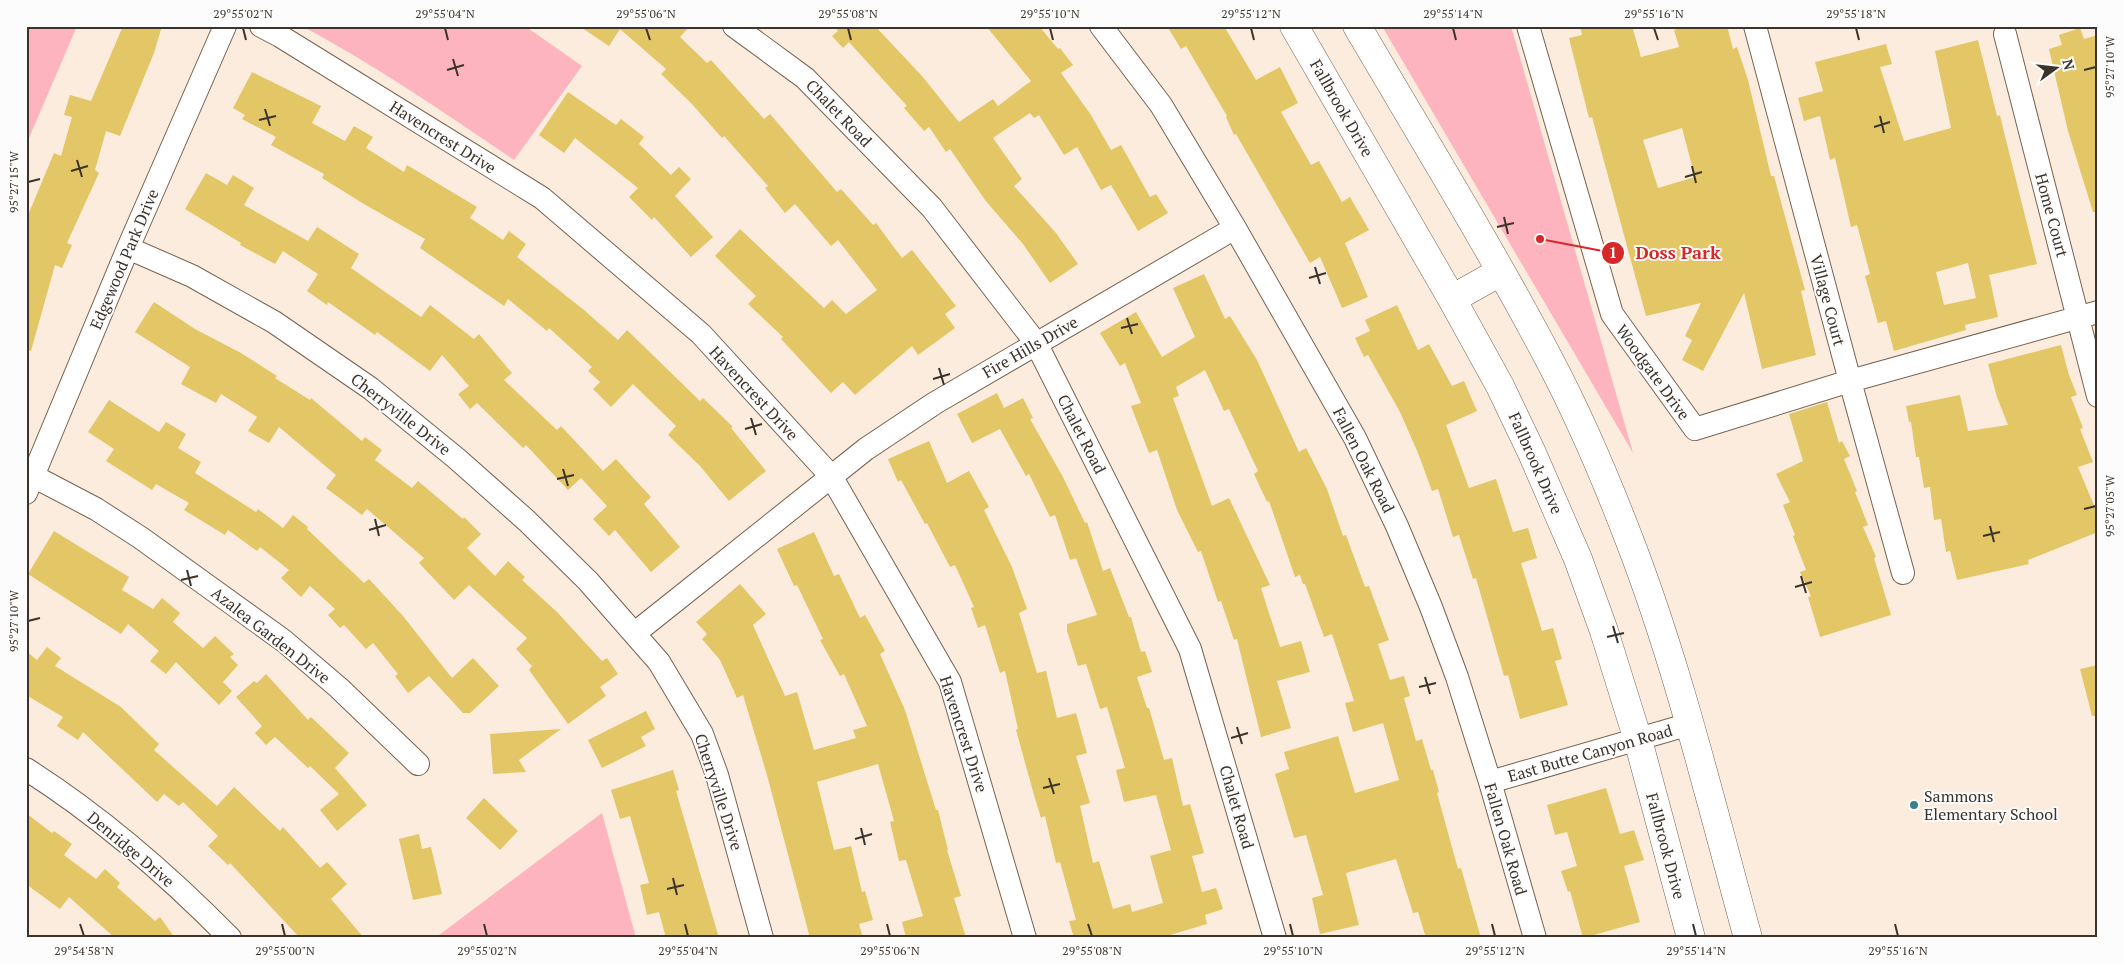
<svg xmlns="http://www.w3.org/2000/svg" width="2124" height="964" viewBox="0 0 2124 964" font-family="'PT Serif',serif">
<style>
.green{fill:#feb4be}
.building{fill:#e3c666;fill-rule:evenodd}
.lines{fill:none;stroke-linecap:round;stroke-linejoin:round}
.minor-casing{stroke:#79634f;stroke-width:24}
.secondary-casing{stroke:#79634f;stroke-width:29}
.minor{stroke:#fff;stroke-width:22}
.secondary{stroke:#fff;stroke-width:28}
.ticks{fill:none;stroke:#3c332a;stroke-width:2}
.poi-dot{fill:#3a8289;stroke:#fcfcfc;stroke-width:2}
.labels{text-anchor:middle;stroke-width:4;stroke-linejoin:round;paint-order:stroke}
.street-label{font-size:16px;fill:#3c332a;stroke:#fcfcfc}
.poi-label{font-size:16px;fill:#3c332a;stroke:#fcfcfc;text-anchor:start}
.leader{fill:none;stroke:#d62828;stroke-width:2}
.callout-dot{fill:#d62828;stroke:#fcfcfc;stroke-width:2}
.mark-label{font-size:15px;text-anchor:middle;font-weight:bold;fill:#fff}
.callout-label{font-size:18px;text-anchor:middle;font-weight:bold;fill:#d62828;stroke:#fcfcfc;stroke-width:4;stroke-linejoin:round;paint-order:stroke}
.neatline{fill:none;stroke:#3c332a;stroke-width:2}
.ticks-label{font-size:12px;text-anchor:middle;fill:#3c332a}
</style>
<rect width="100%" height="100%" fill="#fbecde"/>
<path class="green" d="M26,26H77L26,145Z
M302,26H525L582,66L514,160C445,113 376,66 302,26Z
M1382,26H1511L1633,453Z
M602,813L636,938H435Z"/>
<path class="building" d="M123,26H162L154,53L120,136L106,131L95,170L99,173L67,243L72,245L62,268L55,265L31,351L26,350V220L54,153L61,156L72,117L64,115L70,95L91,101Z
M579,26H690L680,37L707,63L711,60L764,119L770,114L837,192L841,189L873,225L876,223L902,258L912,250L956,306L945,314L955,328L918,355L912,346L855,395L843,382L831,393L781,339L783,337L748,304L756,296L715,256L740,229L824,308L832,300L846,314L877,290L838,240L831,246L795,204L785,213L765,188L768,186L724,136L722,138L691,103L661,74L666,69L620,29L609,46Z
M834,26H875L922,76L959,122L993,99L998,106L1031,81L986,26H1039L1058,49L1060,48L1073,65L1061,73L1091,115L1111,150L1121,145L1150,197L1156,194L1168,213L1138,231L1111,185L1101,190L1077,147L1064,155L1039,115L1034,118L1030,113L993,138L1022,179L1014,186L1056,233L1078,264L1050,283L1023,244L985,200L950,149L946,152L929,127L924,131L904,108L907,106L849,42L843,48L832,36L838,31Z
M1167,26H1224L1256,80L1280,67L1298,103L1281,112L1311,165L1319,161L1342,202L1350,197L1369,230L1345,243L1368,297L1342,308L1320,257L1310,263L1236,134L1234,135L1226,117L1227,116L1186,46L1181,49Z
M1580,26H1632L1641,57L1679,47L1674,30L1687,26H1727L1733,49L1737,47L1748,80L1771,176H1774L1805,290L1801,291L1816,355L1762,369L1744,293L1703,371L1682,360L1692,340L1685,336L1701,303L1646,316L1592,117L1589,118L1569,38L1582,35ZM1682,128L1695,177L1658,188L1643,140Z
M2080,28L2084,39L2098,35V212H2093L2068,131L2049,49L2062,45L2059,35Z
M1978,40L1997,116L2000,115L2004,132L2037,264L1989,275L1998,317L1965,325L1966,330L1894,351L1886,321L1878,323L1865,276L1870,274L1857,225L1851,227L1835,158L1830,160L1820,116L1804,121L1798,98L1823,91L1815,62L1886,44L1892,64L1880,67L1904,141L1951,128L1935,51ZM1968,263L1976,298L1944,305L1936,272Z
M252,72L321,106L312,123L345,141L354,126L373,137L366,148L404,172L407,165L477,207L470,218L503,240L509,231L526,244L517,257L584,310L618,340L627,330L700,401L703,398L733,427L731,428L766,471L729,501L700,466L668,435L676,426L633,384L611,407L593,389L600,382L588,371L592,367L549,328L547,331L508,299L504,306L420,248L425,239L364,204L322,178L324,174L271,145L276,137L242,119L245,115L233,108Z
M568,92L616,125L621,119L644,137L639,144L671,175L679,167L691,179L675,196L713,237L691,257L654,217L652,220L629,197L638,188L575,138L564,153L539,135Z
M206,173L227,185L233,175L254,188L244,205L308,241L317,227L359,254L351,268L421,317L430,305L474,339L479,334L512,373L504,380L557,430L561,426L603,471L616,459L651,497L644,504L680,547L651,572L615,530L609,536L593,519L607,506L581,478L568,490L526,445L523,448L477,403L470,409L458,394L469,386L442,355L430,371L377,332L375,335L328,302L327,305L307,291L318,274L283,251L275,264L240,245L241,243L185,209Z
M1204,274L1225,319L1230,316L1257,360L1299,452L1306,448L1327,489L1343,536L1346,535L1365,587L1369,586L1389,640L1378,644L1390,680L1404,676L1410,696L1404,698L1416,741L1422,739L1431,770H1433L1439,792L1437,793L1458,869L1461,868L1481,938H1426L1418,912L1413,913L1396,859L1346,873L1359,925L1320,934L1312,898L1323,895L1306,835L1294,838L1275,774L1289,769L1284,752L1338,736L1355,793L1399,780L1383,723L1353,732L1345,703L1354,701L1332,634L1324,637L1305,584H1303L1300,575L1295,577L1269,501L1267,502L1254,474L1258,471L1229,409L1224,411L1205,370L1176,387L1179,396L1173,398L1212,506L1229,498L1270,585L1261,588L1280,647L1301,641L1310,672L1277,681L1291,728L1261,737L1237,639L1234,640L1221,601L1218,602L1201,551L1198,552L1177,510L1157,450L1149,453L1131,406L1141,403L1125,363L1120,366L1100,333L1136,312L1162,357L1195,337L1173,288Z
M154,302L195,329L241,353L277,376L275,378L310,400L311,398L362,441L365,437L382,450L375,460L412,488L418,481L463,519L464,517L481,534L467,548L495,576L508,561L525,577L522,580L557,612L602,661L607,658L618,674L600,687L606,696L568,724L529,670L532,666L516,649L527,638L469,585L454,600L419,563L424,558L367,509L362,515L326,488L336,475L279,427L269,443L248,431L257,417L221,394L216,403L181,384L190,367L135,332Z
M1397,305L1418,350L1429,344L1452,386L1464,381L1477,411L1446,425L1469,488L1496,479L1513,532L1528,528L1537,558L1521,563L1542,631L1553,628L1562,659L1555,661L1568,705L1520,719L1508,675L1504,676L1476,578L1473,579L1459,535L1453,537L1438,489L1432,491L1418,453L1400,412L1368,355L1364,357L1355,338L1370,331L1365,320Z
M2061,345L2069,375L2077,395L2071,397L2083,428L2080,429L2093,462L2078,467L2098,515V532L2028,560L2029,564L1957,580L1950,551L1946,552L1941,519L1934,520L1930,487L1924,488L1919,457H1916L1911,422H1909L1906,406L1960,395L1968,431L2008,425L1997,397L1988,364Z
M997,393L1004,408L1023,398L1033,418L1030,419L1063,477L1085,523L1087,522L1103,571L1110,568L1129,617H1131L1141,652L1145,651L1152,672L1137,677L1147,708H1149L1164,760L1172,758L1183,806L1190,804L1204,853L1192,856L1202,892L1216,888L1223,909L1205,915L1207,924L1160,938H1074L1069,921L1076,920L1060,862L1056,863L1045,816L1041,818L1034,795L1016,730L1018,729L1005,671L1000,673L985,625L978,628L971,608L974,607L955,565L950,567L927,523L925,524L901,480L898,482L888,459L929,441L947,483L969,471L989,507L984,510L1012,567L1027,609L1019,613L1037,673L1046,671L1057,718L1076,713L1087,753L1076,756L1090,803L1080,806L1093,863L1099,861L1113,909L1130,904L1132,912L1163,903L1150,856L1171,850L1156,795L1124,802L1116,770L1125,768L1107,707L1100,709L1086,664L1078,666L1067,631V624L1097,615L1076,558L1070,560L1055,515L1050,517L1029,474L1026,476L1000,429L972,443L957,414Z
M109,400L159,432L166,422L186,434L178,448L201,462L195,473L256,512L258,509L283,528L293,515L308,527L307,529L364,583L369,579L403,616L452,678L473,658L499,686L470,713H463L429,676L408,693L395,676L398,674L373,643L366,649L344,625L340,628L328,615L335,609L310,586L301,597L281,578L289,570L260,547L257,551L228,530L225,535L184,510L189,503L156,484L152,490L106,461L114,449L88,432Z
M1827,402L1839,443L1842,441L1850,456L1844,459L1857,491L1855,492L1868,525L1863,527L1876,557L1874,558L1891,615L1820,637L1808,597L1811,596L1800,572L1806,570L1793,536L1795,535L1783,505L1790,502L1776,474L1803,461L1789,414Z
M54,531L129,577L122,590L153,609L162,598L180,613L173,622L203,648L215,636L234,654L230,657L238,665L223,682L232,691L219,705L176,662L166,674L150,661L159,651L128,624L121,634L28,574Z
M814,532L834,576L839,574L860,618L865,615L885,651L880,654L905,710L936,810H938L948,850H947L961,896L954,898L966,938H906L902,922L923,916L906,860L899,861L890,822L894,821L878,764L817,782L834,850L851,846L862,892L865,891L873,920L859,924L863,938H810L767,775L743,695L737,698L720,660L702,639L707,634L696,622L740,584L766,614L753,625L785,696L797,692L814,750L856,738L853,730L867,726L844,674L840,676L820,640L823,639L797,585L794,586L777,549Z
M47,647L61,658L55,666L121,707L159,744L154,750L217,806L234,787L280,831L283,827L320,868L327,862L347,884L331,899L364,938H300L230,863L228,865L208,846L218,836L183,802L179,806L164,794L157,802L83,732L78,740L57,726L63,717L26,695V651L37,660Z
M2098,665V716H2092L2080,669Z
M266,674L308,720L311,717L349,753L335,768L367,805L337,831L320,810L339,794L310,766L308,768L275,737L266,745L255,733L262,726L236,697L254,681L257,683Z
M646,711L655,729L641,737L646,746L602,768L588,740Z
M561,729L519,760L526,772L493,774L490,734Z
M673,770L679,790L676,791L719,938H666L659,912L647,915L640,885L649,883L630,816L620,819L611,790Z
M1606,788L1620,834L1634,830L1644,860L1624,866L1640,922L1583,938L1570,891L1568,892L1561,871L1577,866L1567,832L1555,835L1547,805Z
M484,798L518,831L500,850L466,818Z
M26,813L52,833L54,831L72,844L64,855L96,879L105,869L120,883L117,887L155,921L160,917L175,938H115L69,897L60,909L26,884Z
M419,834L422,849L431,847L442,894L413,900L399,839Z"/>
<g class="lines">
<defs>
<path id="minor" d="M261,26L280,36L542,198L701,334L831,476L950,682L1025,938
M734,26L805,78L932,208L1036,343L1190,649L1275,938
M1101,26L1161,105L1235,228L1355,438L1397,526L1431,607L1457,677L1490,782L1535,938
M1528,26L1612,314L1695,429L1850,381L2098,312
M1755,26L1850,381L1903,573
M2005,34L2098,396
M128,248L192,276L274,322L370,388L456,458L527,521L588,581L659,662L702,734L717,775L762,938
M33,476L96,509L141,538L284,641L339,688L418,764
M26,493L128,248L225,26
M635,633L866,449L935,403L1235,228
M26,769C100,816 168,875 230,938
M1490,782L1690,724"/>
<path id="secondary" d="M1294,26L1452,299L1500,386L1532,453L1578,559L1604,631L1638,740L1691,938
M1357,26C1422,137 1490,247 1550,361C1580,418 1606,479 1629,539C1679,668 1711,804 1748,938
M1452,299L1500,272"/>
</defs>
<use href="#minor" class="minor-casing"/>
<use href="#secondary" class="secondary-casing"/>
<use href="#minor" class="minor"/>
<use href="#secondary" class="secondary"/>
</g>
<path class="ticks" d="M243,28L246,40M445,28L448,40M646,28L650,40M848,28L851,40M1050,28L1053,40M1251,28L1254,40M1453,28L1456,40M1654,28L1658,40M1856,28L1859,40M453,59L458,76M447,70L464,65M2084,70L2096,67M265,109L270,126M1880,116L1884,133M259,120L276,116M1874,127L1890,122M77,160L82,177M1692,166L1696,183M71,171L88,166M1685,177L1702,172M28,182L40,179M1504,217L1508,234M1497,227L1514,223M1315,267L1320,284M1309,278L1326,273M1127,318L1132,334M1121,328L1138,324M939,368L944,385M933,379L950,374M751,418L756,435M745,429L762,424M563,469L568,486M557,479L574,475M2084,509L2096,506M375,519L379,536M1990,526L1994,542M369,530L386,525M1983,536L2000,532M187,570L191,586M1801,576L1806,593M181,580L198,576M1795,587L1812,582M28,621L40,618M1613,626L1618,643M1607,637L1624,633M1425,677L1430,694M1419,687L1436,683M1237,727L1242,744M1231,738L1248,733M1049,778L1054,794M1043,788L1060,784M861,828L865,845M855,839L872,834M673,878L677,895M667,889L684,885M80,924L84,936M282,924L285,936M484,924L487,936M685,924L688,936M887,924L890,936M1088,924L1092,936M1290,924L1293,936M1492,924L1495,936M1693,924L1696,936M1895,924L1898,936"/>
<circle class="poi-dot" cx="1914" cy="805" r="5"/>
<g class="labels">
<g class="street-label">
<text transform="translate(1342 108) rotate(60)" y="6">Fallbrook Drive</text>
<text transform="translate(839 113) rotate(46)" y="6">Chalet Road</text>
<text transform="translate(443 137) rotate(32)" y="6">Havencrest Drive</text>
<text transform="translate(2052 215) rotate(75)" y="6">Home Court</text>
<text transform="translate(124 259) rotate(-67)" y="6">Edgewood Park Drive</text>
<text transform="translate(1828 300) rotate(75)" y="6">Village Court</text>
<text transform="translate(1030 347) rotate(-30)" y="6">Fire Hills Drive</text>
<text transform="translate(1653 372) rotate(54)" y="6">Woodgate Drive</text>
<text transform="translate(754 393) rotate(47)" y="6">Havencrest Drive</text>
<text transform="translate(401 414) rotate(38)" y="6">Cherryville Drive</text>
<text transform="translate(1082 434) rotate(63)" y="6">Chalet Road</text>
<text transform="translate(1364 460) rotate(63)" y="6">Fallen Oak Road</text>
<text transform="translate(1536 463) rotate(66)" y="6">Fallbrook Drive</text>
<text transform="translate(271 635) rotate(38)" y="6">Azalea Garden Drive</text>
<text transform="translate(964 734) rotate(72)" y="6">Havencrest Drive</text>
<text transform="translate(1590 753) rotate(-16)" y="6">East Butte Canyon Road</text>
<text transform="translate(719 792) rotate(72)" y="6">Cherryville Drive</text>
<text transform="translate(1237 807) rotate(74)" y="6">Chalet Road</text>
<text transform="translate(1506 839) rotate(74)" y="6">Fallen Oak Road</text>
<text transform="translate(1666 846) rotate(75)" y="6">Fallbrook Drive</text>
<text transform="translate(131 849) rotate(40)" y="6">Denridge Drive</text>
</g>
<g class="poi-label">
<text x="1924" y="802">Sammons<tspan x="1924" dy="18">Elementary School</tspan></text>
</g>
</g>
<path class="leader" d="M1540 239L1613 253"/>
<g class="callout-dot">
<circle cx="1540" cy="239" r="5"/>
<circle cx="1613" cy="253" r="12"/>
</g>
<g class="mark-label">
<text x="1613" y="258">1</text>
</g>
<g class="callout-label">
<text x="1678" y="259">Doss Park</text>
</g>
<rect width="2124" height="964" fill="none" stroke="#fcfcfc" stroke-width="55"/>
<g transform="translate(2056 68) rotate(75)" stroke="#fcfcfc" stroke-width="4" paint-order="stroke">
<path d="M0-4L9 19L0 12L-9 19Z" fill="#3c332a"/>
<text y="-8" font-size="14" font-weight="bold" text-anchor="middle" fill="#3c332a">N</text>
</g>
<rect x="28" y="28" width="2068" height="908" class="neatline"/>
<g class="ticks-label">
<text x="243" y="18">29°55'02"N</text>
<text x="445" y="18">29°55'04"N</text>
<text x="646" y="18">29°55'06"N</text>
<text x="848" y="18">29°55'08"N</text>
<text x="1050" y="18">29°55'10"N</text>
<text x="1251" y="18">29°55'12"N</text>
<text x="1453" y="18">29°55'14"N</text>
<text x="1654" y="18">29°55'16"N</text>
<text x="1856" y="18">29°55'18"N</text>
<text transform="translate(2110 67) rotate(-90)" y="4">95°27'10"W</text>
<text transform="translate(14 182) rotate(-90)" y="4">95°27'15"W</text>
<text transform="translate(2110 506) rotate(-90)" y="4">95°27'05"W</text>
<text transform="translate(14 621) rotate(-90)" y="4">95°27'10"W</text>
<text x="84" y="955">29°54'58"N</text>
<text x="285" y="955">29°55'00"N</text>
<text x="487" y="955">29°55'02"N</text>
<text x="688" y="955">29°55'04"N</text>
<text x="890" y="955">29°55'06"N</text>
<text x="1092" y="955">29°55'08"N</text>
<text x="1293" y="955">29°55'10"N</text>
<text x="1495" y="955">29°55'12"N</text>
<text x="1696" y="955">29°55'14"N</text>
<text x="1898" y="955">29°55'16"N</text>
</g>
</svg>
